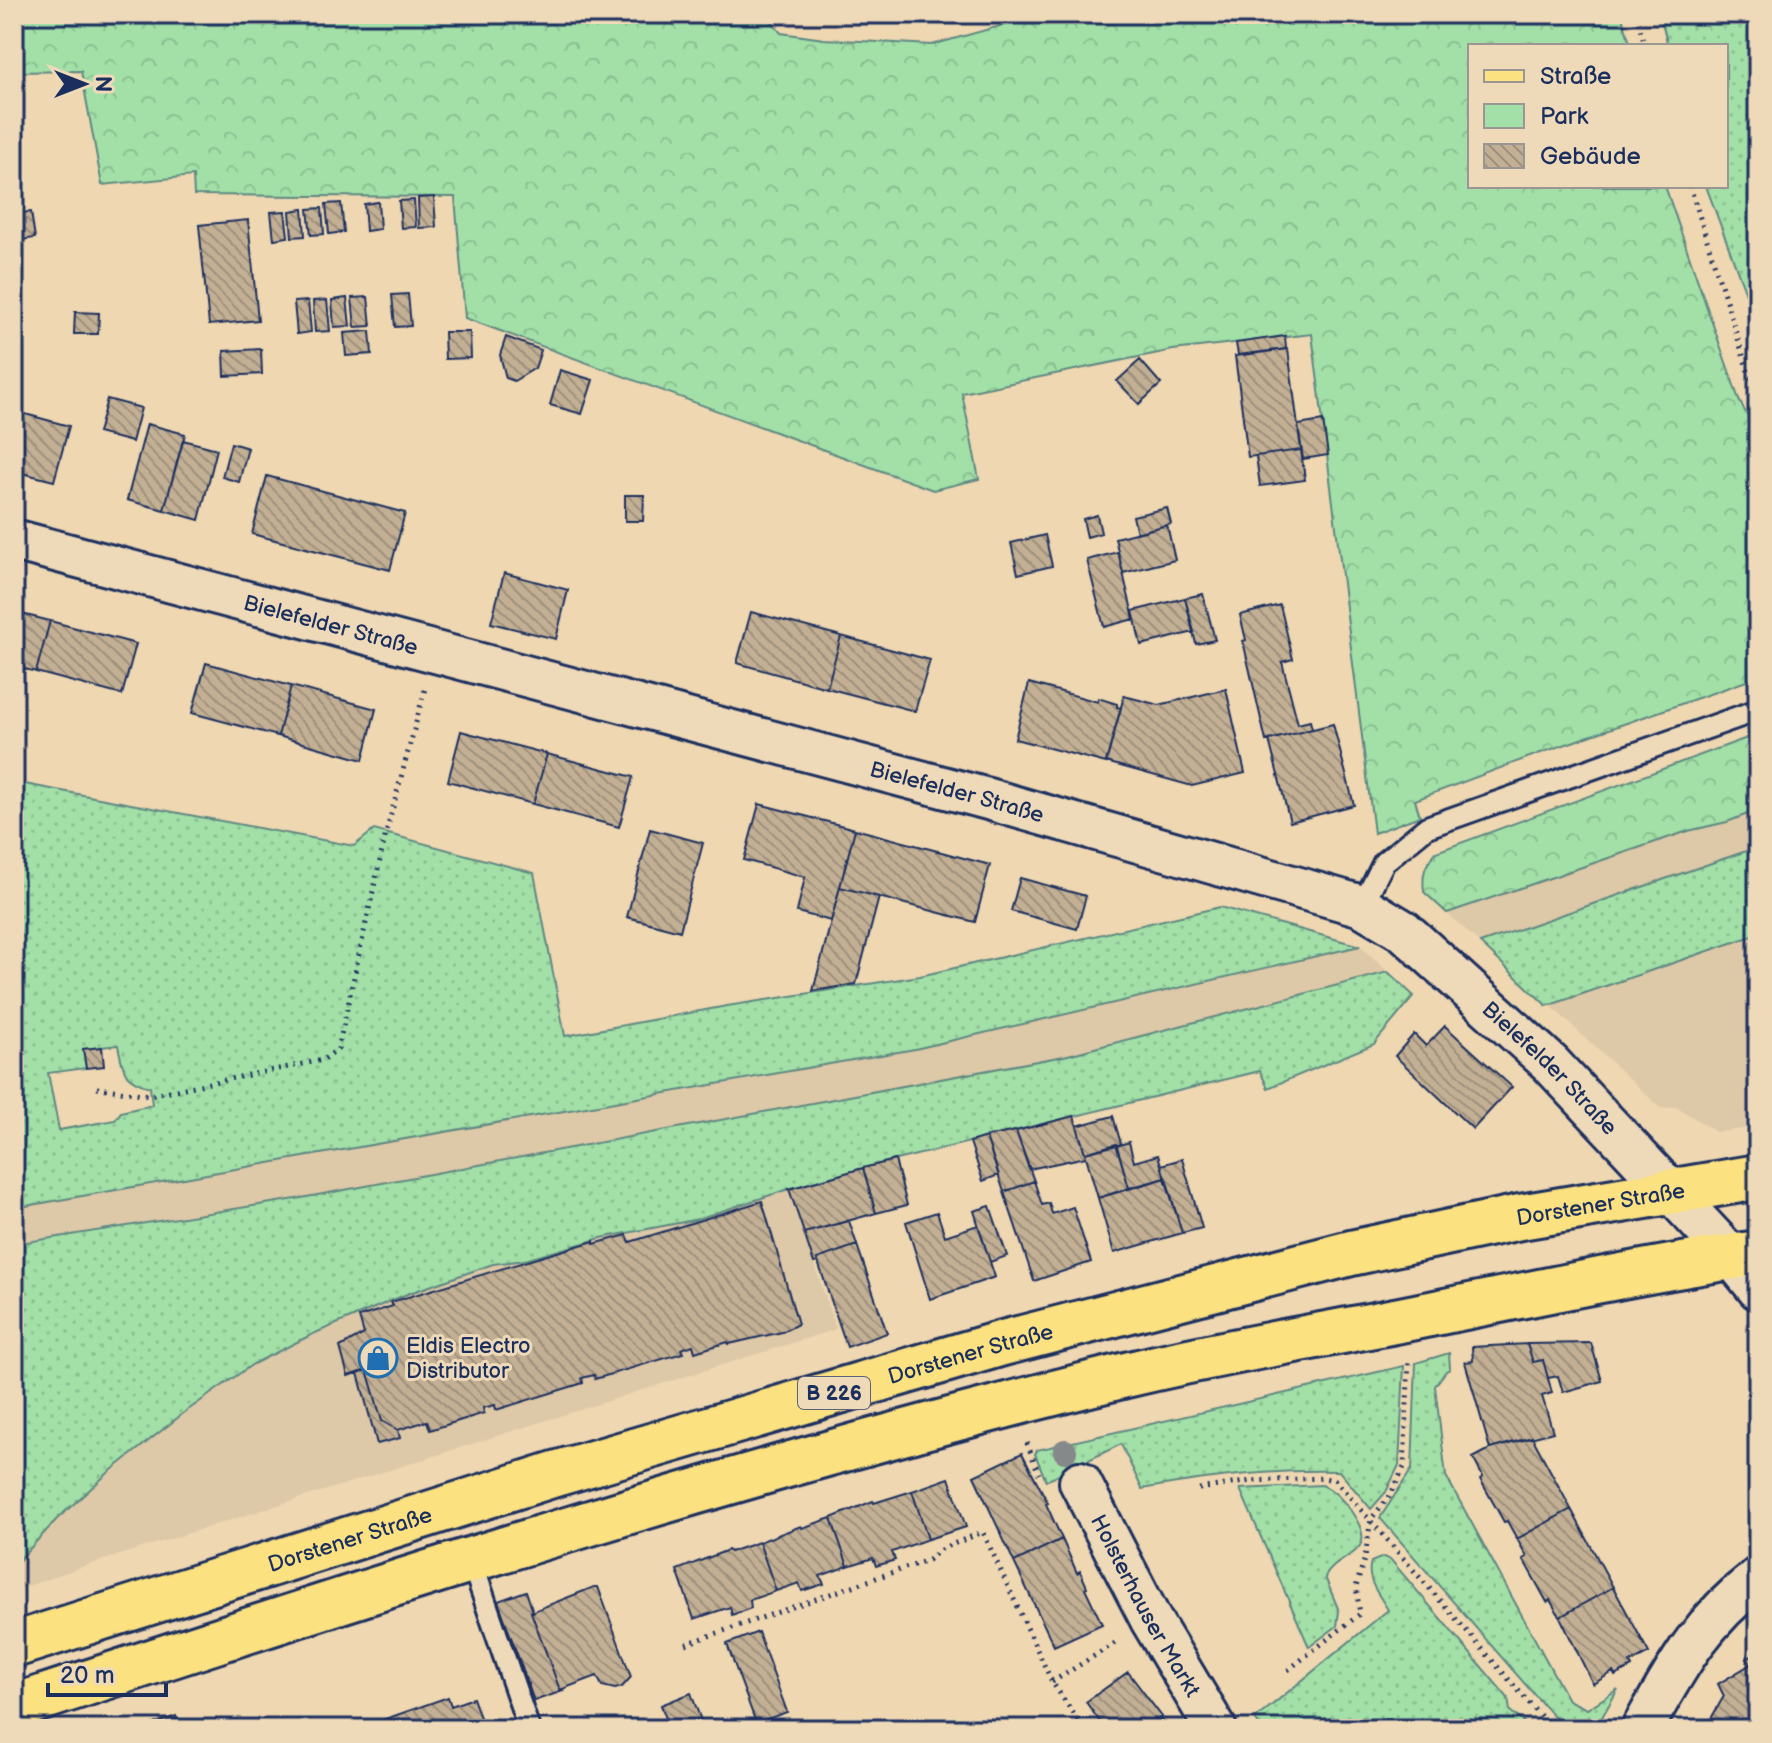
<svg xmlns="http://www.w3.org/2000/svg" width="1772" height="1743" viewBox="0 0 1772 1743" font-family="'Balsamiq Sans',sans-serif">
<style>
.built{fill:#ddc8a7}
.green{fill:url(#green-dots);stroke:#5e8882;stroke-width:2;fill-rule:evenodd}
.forest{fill:url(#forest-crowns);stroke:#5e8882;stroke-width:2}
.building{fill:url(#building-back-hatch);stroke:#1b2f5e;stroke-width:2}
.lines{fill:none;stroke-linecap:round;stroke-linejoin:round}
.lane-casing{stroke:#1b2f5e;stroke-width:26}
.street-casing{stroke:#1b2f5e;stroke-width:46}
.primary-casing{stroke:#1b2f5e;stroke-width:50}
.path{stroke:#1b2f5e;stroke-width:5;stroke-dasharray:2 6;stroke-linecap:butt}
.lane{stroke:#eedab8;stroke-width:20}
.street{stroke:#eedab8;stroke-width:40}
.primary{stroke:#fbe180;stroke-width:44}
.tree{fill:#858989}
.labels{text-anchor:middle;stroke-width:6;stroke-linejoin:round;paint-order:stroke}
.shield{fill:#eedab8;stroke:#5a6279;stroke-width:2}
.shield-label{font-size:20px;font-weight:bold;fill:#1b2f5e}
.street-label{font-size:22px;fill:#1b2f5e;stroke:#eedab8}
.poi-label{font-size:22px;fill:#1b2f5e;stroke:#eedab8;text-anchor:start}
</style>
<defs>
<pattern id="green-dots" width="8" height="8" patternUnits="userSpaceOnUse" patternTransform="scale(2)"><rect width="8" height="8" fill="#a2e0a7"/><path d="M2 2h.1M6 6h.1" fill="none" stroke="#8bc092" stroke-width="1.8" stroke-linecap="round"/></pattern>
<pattern id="forest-crowns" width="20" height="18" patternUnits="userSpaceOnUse" patternTransform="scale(2)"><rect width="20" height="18" fill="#a2e0a7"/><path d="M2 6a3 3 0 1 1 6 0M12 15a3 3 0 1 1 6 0" fill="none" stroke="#8bc092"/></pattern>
<pattern id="building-back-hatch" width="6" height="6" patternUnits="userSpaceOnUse" patternTransform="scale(2)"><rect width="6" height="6" fill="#c3b094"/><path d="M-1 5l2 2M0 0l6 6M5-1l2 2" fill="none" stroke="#9e907c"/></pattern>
</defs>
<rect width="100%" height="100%" fill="#eed7b1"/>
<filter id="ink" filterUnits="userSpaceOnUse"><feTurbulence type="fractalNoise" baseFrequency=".0125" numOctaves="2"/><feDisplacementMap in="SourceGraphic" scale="16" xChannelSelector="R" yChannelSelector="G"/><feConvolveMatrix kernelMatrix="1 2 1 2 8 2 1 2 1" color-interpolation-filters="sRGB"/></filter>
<g filter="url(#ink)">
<path class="built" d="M1758,810V847L1545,922L1480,943L1447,913L1688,831L1727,822Z
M1758,934V1127L1716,1132L1677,1107L1661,1108L1550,1005Z
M1360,946L1388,972L1064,1056L296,1199L14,1244V1208L915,1049Z
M789,1189L836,1329L75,1569L14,1591V1566L57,1519L108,1473L185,1412L254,1364L313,1334L407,1294L493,1264L525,1260L601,1238L694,1220Z"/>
<path class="green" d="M1660,14H1758V326L1706,186H1726V46H1668Z
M14,782L354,846L374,830L534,873L565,1036L727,1006L920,976L1220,907L1360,946L915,1049L14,1208ZM118,1045C123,1070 123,1080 150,1087L152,1105L121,1112L115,1120L59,1130L48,1073L86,1068L84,1049Z
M1758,847V934L1547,1006L1480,943Z
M1388,972L1414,996L1374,1044L1268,1088L1260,1071L863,1168L789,1189L694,1220L601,1238L525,1260L493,1264L407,1294L313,1334L253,1364L185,1412L108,1473L57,1519L14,1566V1244L296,1199L1064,1056Z
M1449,1353L1450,1369L1446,1371L1435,1386L1446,1476L1568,1700L1587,1709L1618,1689L1598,1724C1581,1733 1567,1728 1553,1716L1380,1518L1412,1469L1416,1363Z
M1404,1366L1399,1465L1386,1492L1371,1509L1339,1471C1272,1469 1207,1477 1142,1489L1121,1444L1046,1481L1035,1454L1037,1450Z
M1322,1485C1336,1491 1342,1500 1351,1511C1383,1556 1339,1551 1325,1577L1339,1611L1337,1626L1309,1647L1240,1489Z
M1383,1557L1391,1560L1508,1698L1510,1711L1531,1728L1536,1729H1262L1255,1719L1388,1610C1379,1594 1365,1580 1371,1562Z"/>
<path class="forest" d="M14,14H766L781,33L824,39L932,45L1043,14H1621L1631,46H1470V186H1665L1739,400L1758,436V677L1535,755L1415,800L1420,816L1374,833L1312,334L1173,350L962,393L979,479L933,490L465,318L455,197L194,195L193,176L102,185L81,71L14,72Z
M1758,734V810L1727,822L1688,831L1447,913L1424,892C1422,874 1424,866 1436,852Z"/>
<path class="building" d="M434,197L436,227L419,228L418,198Z
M414,200L416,227L401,228L399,201Z
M378,202L380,229L366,231L364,204Z
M341,203L344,232L329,234L326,204Z
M322,208L324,234L311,235L308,209Z
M303,209L305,236L292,237L290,211Z
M285,211L288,237L274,239L271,212Z
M31,212L35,238L14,241V214Z
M248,220L258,320L209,325L199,225Z
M408,294L411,326L395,327L392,295Z
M368,297L371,326L355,327L352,298Z
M347,298L350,326L334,327L332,300Z
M327,300L330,331L315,332L313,301Z
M308,301L311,332L297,334L294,302Z
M75,312L99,313L98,334H74Z
M370,331L372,354L346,356L344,333Z
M444,332H470L471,358L445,359Z
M1285,336L1286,349L1238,355L1236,343Z
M506,337L541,350L535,368L514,381L506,378L500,355Z
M261,349L262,374L225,376L224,351Z
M1288,349L1301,450L1248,457L1235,356Z
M1140,360L1161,384L1139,404L1117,381Z
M560,370L593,380L582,414L550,405Z
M107,399L141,408L132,442L98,433Z
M14,411L69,426L54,481L14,471Z
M1323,421L1328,455L1303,459L1298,425Z
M147,424L185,434L164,510L127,500Z
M183,440L217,449L199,520L164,510Z
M231,443L248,448L239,482L222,477Z
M1301,450L1305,480L1260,486L1256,456Z
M267,476L405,513L390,570L252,534Z
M625,495H644L643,521H625Z
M1167,508L1171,524L1137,533L1133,516Z
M1097,515L1101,533L1087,537L1083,519Z
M1167,525L1175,560L1123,573L1115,538Z
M1045,535L1052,566L1018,574L1011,543Z
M1118,552L1134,619L1104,627L1087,560Z
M504,573L568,590L556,639L491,623Z
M1203,594L1215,640L1196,644L1185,598Z
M1185,598L1194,632L1141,645L1133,611Z
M1280,605L1293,659L1282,662L1298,724L1310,721L1312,729L1266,741L1243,641L1246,640L1240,615Z
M14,612L50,621L36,672L14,666Z
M751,612L841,636L827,688L737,663Z
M50,621L136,644L122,695L36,672Z
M841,636L930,660L915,711L827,688Z
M206,663L291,686L278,736L192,713Z
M1029,683L1098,702V698L1117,704V707L1121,708L1106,763L1015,739Z
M291,686L376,709L363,760L278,736Z
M1226,689L1245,773L1192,786L1106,762L1124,696L1159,705Z
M1333,724L1354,805L1290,822L1269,740Z
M461,731L547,754L533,804L448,781Z
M547,754L633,777L619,827L533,804Z
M759,804L855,829L831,921L797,912L805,877L744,860Z
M650,829L703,843L680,931L627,917Z
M855,829L990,865L975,922L840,887Z
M1020,878L1086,896L1077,929L1011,911Z
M840,887L879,897L856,984L813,991Z
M1445,1026L1512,1087L1473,1129L1395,1056L1414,1034L1426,1046Z
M102,1047L104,1066L86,1068L83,1049Z
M1074,1116L1086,1157L1029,1169L1016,1131Z
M1113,1116L1121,1144L1085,1153L1077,1126Z
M1016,1131L1034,1181L1004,1192L986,1137Z
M986,1137L999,1175L983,1181L970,1142Z
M1129,1142L1134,1162L1158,1155L1165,1178L1129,1188L1117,1146Z
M1116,1144L1129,1188L1098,1198L1085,1153Z
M1182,1159L1202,1228L1182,1233L1161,1165Z
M895,1160L907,1205L876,1213L863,1168Z
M863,1168L876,1213L804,1233L789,1189Z
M1166,1178L1182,1233L1114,1253L1098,1198Z
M1034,1181L1042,1205L1049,1203L1052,1214L1073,1207L1091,1262L1034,1281L1004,1192Z
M762,1201L798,1324L782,1332L729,1344L728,1342L695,1352L693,1345L681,1349L683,1353L595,1379L594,1375L582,1378L583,1383L496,1410L495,1405L483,1408L484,1413L430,1430L427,1421L398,1430L382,1421L367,1370L348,1376L340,1347L364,1334L359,1317L393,1306L391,1302L594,1241V1244L627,1235L630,1242Z
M990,1206L1007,1256L990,1262L974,1211Z
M937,1212L945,1236L978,1225L995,1277L930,1299L906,1222Z
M849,1221L857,1245L817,1259L818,1262L814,1263L804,1233Z
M857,1245L887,1333L847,1347L817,1259Z
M1591,1343L1602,1381L1563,1392L1558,1376L1548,1378L1543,1360L1533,1362L1527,1344Z
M1527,1344L1533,1362L1543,1360L1552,1393L1542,1396L1553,1432L1490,1449L1465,1362L1473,1361L1472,1347Z
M367,1370L382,1421L398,1430L400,1438L377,1444L358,1373Z
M1532,1437L1571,1509L1517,1539L1507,1521L1504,1522L1480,1479L1483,1477L1473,1458L1490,1449Z
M1022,1453L1048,1503L1046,1504L1062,1539L1014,1562L974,1476Z
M949,1478L966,1527L928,1539L912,1491Z
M912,1491L928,1539L892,1552L895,1560L876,1566L873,1558L848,1566L831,1518L873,1501L874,1503Z
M1571,1509L1613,1587L1560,1617L1550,1600L1547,1602L1523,1559L1527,1557L1517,1539Z
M831,1518L848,1566L820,1576L824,1584L802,1591L799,1583L776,1591L759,1542L801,1526L802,1528Z
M1062,1539L1077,1573L1080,1571L1087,1587L1085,1588L1102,1624L1054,1646L1014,1562Z
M759,1542L776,1591L750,1600L751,1608L732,1615L730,1607L694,1619L677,1570L728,1550L730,1552Z
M594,1587H598L631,1677L622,1687L615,1689L602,1686L597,1676L560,1690L531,1612Z
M1613,1587L1649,1653L1630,1663L1632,1667L1615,1676L1613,1672L1593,1684L1560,1617Z
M526,1591L533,1612H531L560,1690L563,1691L534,1701L498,1601Z
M758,1632L787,1712L756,1723L727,1644Z
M1758,1652V1729H1705L1724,1696L1718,1684L1751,1664L1747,1659Z
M1128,1672L1162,1717L1160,1718L1168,1729H1105L1086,1702Z
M691,1693L704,1729H670L661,1705Z
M448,1697L451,1706L473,1698L484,1729H357Z
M176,1716L180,1729H141Z"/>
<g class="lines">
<defs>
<path id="lane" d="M1362,906L1384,862L1427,827L1758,710
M471,1560L529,1729"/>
<g id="street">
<path id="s1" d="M14,540L988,799L1362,906L1404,931L1550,1063L1732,1257L1758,1289"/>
<path id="s2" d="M1080,1482L1151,1620L1216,1729"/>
<path d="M1642,1729C1678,1665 1699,1624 1758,1578"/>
</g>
<g id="primary">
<path id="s3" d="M14,1645L555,1474L1003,1343L1351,1253L1520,1217L1758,1177"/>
<path d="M14,1707C381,1586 750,1467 1126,1375C1220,1352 1316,1337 1410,1318C1526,1295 1641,1270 1758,1253"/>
</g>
</defs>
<use href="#lane" class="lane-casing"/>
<use href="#street" class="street-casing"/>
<use href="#primary" class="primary-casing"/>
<path class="path" d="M1636,14L1645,46
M1690,186L1749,374L1758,389
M97,1088L150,1095L323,1060L338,1049L386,833L425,689
M1027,1443L1039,1474
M1199,1489L1251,1481L1324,1478L1335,1480L1552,1729
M686,1644L928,1560L943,1548L983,1532L1052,1682L1084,1729
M1288,1670L1360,1614L1356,1587L1365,1557L1371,1519L1390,1496L1404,1467L1409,1359
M1052,1682L1120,1640
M735,1721L752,1729"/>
<use href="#lane" class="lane"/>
<use href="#street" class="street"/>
<use href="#primary" class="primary"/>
</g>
<circle class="tree" cx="1065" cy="1451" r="12"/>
</g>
<defs>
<symbol id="shop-ring" viewBox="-11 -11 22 22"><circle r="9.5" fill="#eedab8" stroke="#1f6fb2" stroke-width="1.5"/><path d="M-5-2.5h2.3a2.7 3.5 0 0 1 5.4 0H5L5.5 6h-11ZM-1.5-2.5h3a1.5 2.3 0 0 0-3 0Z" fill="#1f6fb2"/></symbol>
</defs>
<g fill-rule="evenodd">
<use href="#shop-ring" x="356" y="1336" width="44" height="44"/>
</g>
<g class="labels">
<rect class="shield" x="798" y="1377" width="72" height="32" rx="6"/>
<g class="shield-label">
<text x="834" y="1400">B 226</text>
</g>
<g class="street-label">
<text dy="8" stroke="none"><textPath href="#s1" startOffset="328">Bielefelder Straße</textPath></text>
<text dy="8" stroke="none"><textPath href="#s1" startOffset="976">Bielefelder Straße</textPath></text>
<text dy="8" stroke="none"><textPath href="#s1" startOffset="1646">Bielefelder Straße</textPath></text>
<text dy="8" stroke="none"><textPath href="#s3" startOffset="1648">Dorstener Straße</textPath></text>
<text dy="8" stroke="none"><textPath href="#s3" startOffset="1000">Dorstener Straße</textPath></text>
<text dy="8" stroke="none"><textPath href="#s3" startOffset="352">Dorstener Straße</textPath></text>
<text dy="8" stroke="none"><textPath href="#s2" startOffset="140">Holsterhauser Markt</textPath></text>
</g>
<g class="poi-label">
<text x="406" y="1353">Eldis Electro<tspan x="406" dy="25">Distributor</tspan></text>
</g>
</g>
<rect width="1772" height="1743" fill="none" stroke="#eedab8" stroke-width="48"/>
<rect x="24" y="24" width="1724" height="1695" fill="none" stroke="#1b2f5e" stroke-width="3" filter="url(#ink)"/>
<rect x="1468" y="44" width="260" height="144" fill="#eedab8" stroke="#9a9694" stroke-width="2"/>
<rect x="1484" y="70" width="40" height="12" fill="#fbe180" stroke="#9a9694" stroke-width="2"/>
<text x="1540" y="84" font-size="24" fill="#1b2f5e">Straße</text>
<rect x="1484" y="104" width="40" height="24" fill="#a2e0a7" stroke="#9a9694" stroke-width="2"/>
<text x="1540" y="124" font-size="24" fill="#1b2f5e">Park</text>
<rect x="1484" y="144" width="40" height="24" fill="url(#building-back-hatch)" stroke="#9a9694" stroke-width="2"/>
<text x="1540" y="164" font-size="24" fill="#1b2f5e">Gebäude</text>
<g transform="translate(84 84) rotate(90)" stroke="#eedab8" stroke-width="6" paint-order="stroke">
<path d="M0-6L14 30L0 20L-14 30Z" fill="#1b2f5e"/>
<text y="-12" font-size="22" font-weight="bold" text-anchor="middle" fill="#1b2f5e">N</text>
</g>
<path d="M48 1683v12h118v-12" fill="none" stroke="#1b2f5e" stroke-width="4"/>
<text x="60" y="1683" font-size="24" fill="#1b2f5e" stroke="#eedab8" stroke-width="6" paint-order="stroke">20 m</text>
</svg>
